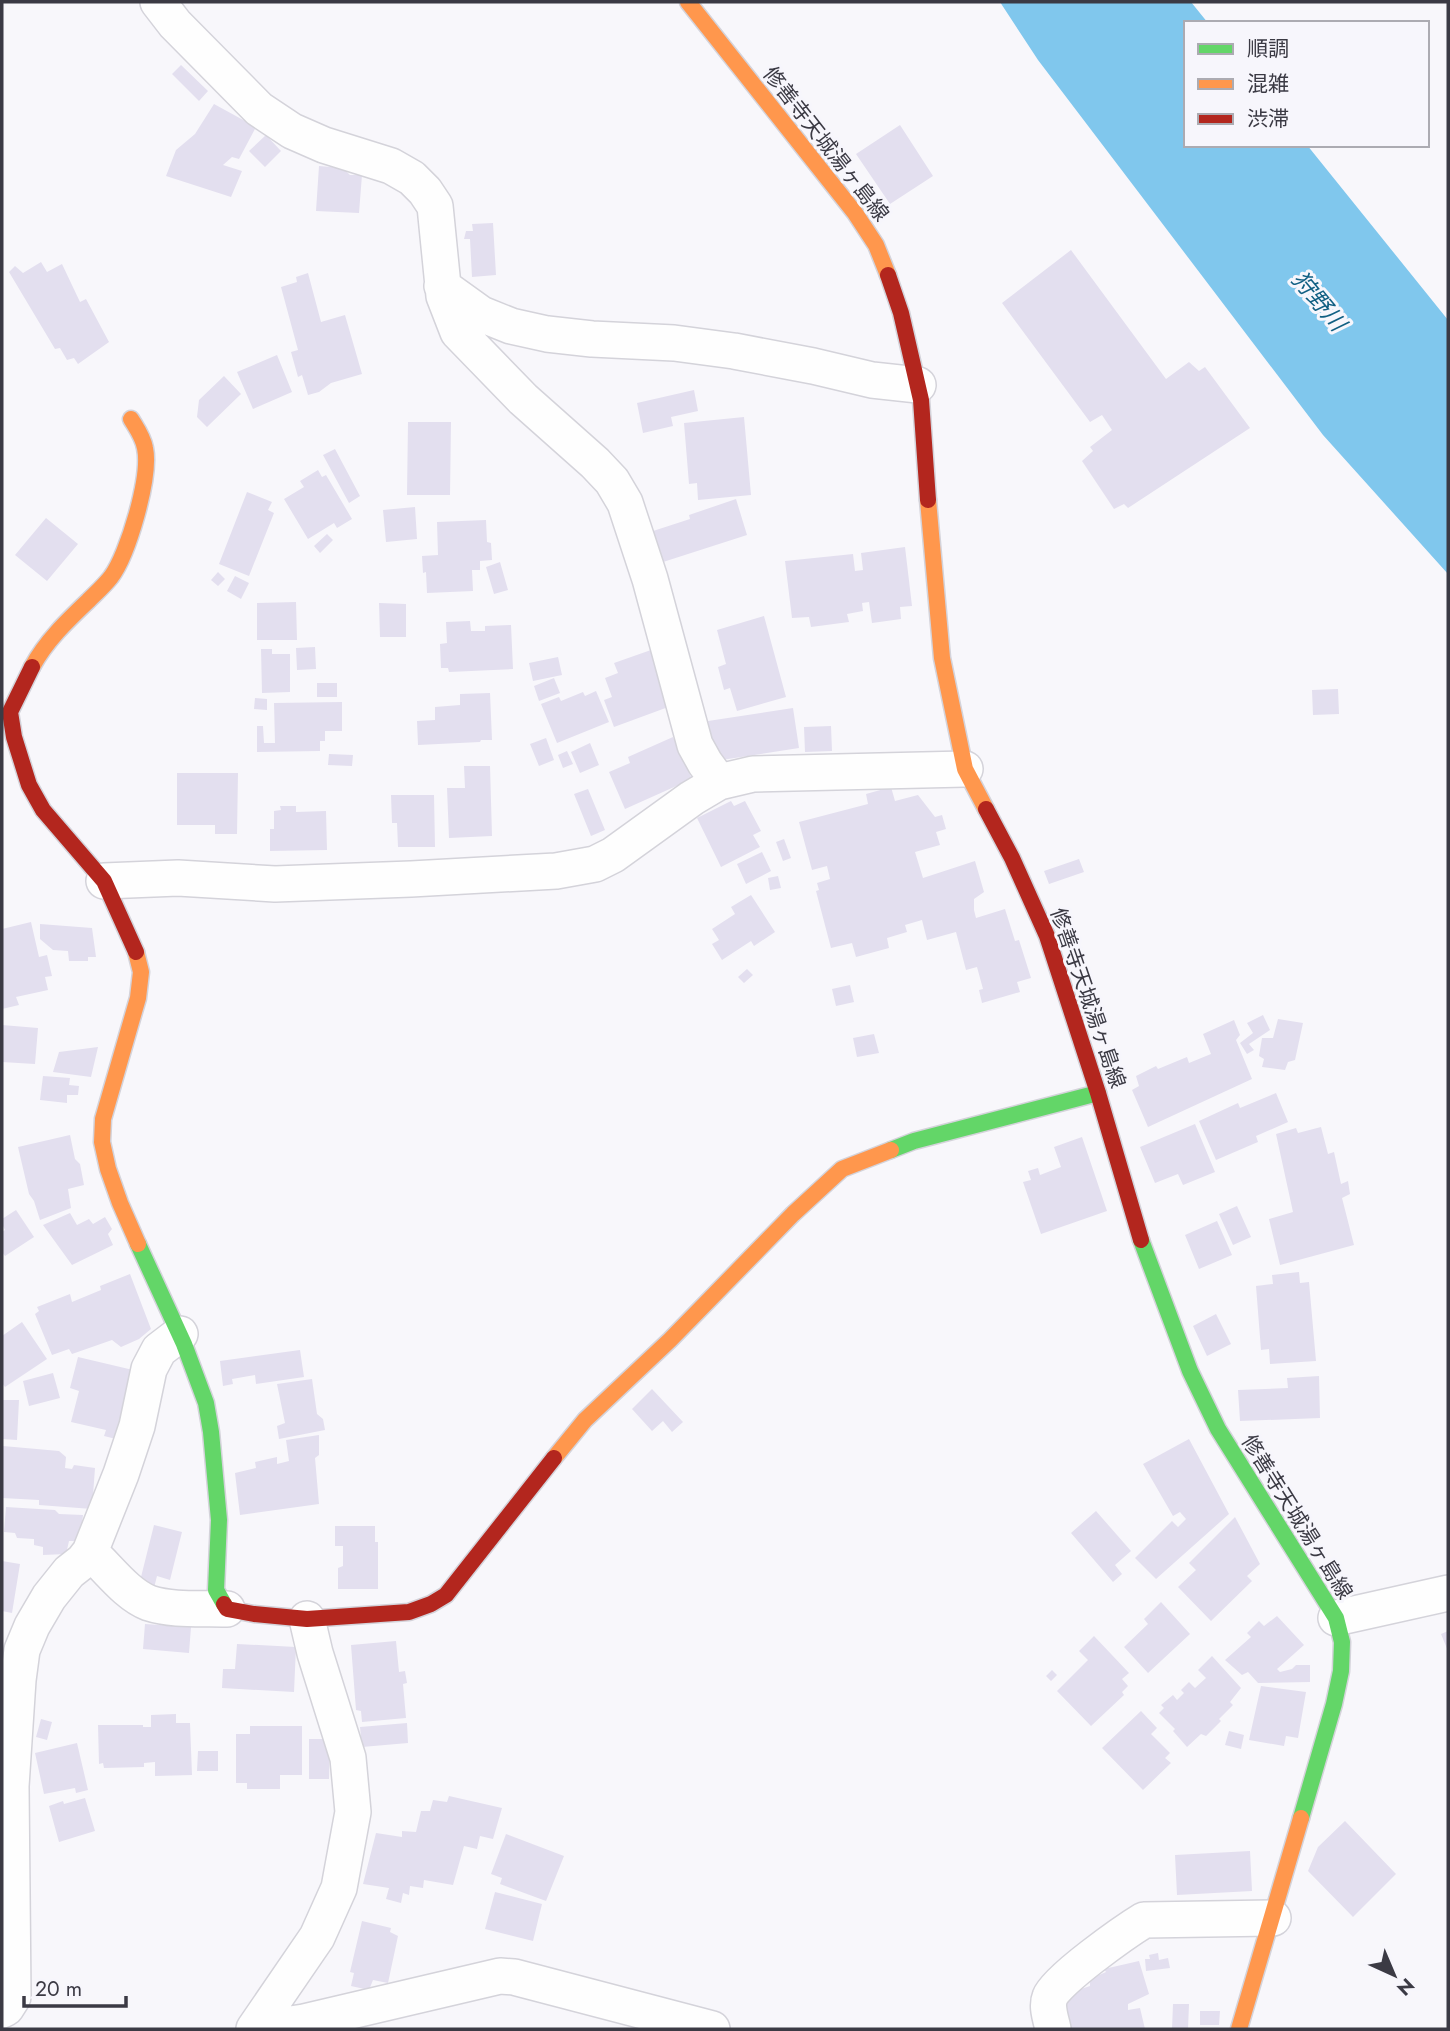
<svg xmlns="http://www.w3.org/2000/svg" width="1450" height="2031" viewBox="0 0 1450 2031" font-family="Jost,'Noto Sans JP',sans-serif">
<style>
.water{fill:#80c7ed}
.building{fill:#e3dfef}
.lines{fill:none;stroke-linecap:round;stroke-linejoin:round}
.street-casing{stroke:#d4d3da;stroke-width:38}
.fast-casing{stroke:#d4d3da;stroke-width:19}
.slow-casing{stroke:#d4d3da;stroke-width:19}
.jam-casing{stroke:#d4d3da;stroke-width:19}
.street{stroke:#fefefe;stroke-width:35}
.fast{stroke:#63d668;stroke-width:16}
.slow{stroke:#ff974d;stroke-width:16}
.jam{stroke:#b3261e;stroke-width:16}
.labels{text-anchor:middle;stroke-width:6;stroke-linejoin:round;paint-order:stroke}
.street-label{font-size:21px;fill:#3b3a44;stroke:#f7f6fc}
.water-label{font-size:23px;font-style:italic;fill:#115f83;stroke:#f7f6fc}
</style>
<rect width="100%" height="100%" fill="#f8f7fb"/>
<path class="water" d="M1000,2H1191L1208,23H1186V145H1307L1448,320V574L1323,435L1038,60Z"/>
<path class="building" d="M181,65L208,91L199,101L172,74Z
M214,104L256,127L239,159L232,157L223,165L242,171L231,197L166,176L176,150L195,134Z
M900,125L933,176L890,204L856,154Z
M266,135L281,151L265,167L249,151Z
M319,166L343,168L350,175H362L359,213L316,211Z
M493,223L496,275L472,277L470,239H464L466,231H473L472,224Z
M1071,250L1166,379L1189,362L1199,371L1205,367L1250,428L1128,508L1124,504L1114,509L1082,461L1093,451L1090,447L1112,430L1102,415L1090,422L1002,303Z
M41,262L47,272L62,264L80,302L86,299L109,342L78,364L74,358L67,360L60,348L55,349L9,272L15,266L23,273Z
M308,273L321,322L345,315L362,374L331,383L319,392L308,395L302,375L298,377L291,352L298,350L281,287L297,282L296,277Z
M277,355L292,392L253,409L237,372Z
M224,376L241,394L207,427L197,417L199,400Z
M694,390L698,411L671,417L673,426L643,433L637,403Z
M744,417L751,495L698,500L697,483L689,484L684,423Z
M408,422H451L450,495H407Z
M335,449L360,496L349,503L323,455Z
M318,470L322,477L326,475L352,519L337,528L334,523L308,539L284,499L304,487L300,481Z
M247,492L272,502L268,510L274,513L249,576L219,564Z
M736,499L747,535L660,563L650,532L690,519L689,515Z
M415,507L417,539L386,542L383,510Z
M46,518L78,544L47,581L15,555Z
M486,520L487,542L491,543L492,560L480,561V570H472L473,591L427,593L426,572L423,573L422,556L438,555L437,522Z
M327,534L333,540L320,553L314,546Z
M905,547L912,606L900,607L901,619L872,623L869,602L862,603L863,611L847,614L849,622L811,627L809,617L792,618L785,561L853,554L855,571L863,570L861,553Z
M500,562L508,590L494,594L486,567Z
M218,572L225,579L218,586L211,580Z
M235,576L249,583L241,599L227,591Z
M296,602L297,640H257V603Z
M379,603L406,604V637H380Z
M764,616L786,697L737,711L730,688L724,690L718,667L726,664L717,630Z
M470,621L471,631H485V626L511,625L513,669L449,672L448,668H441L440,644L447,643L446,622Z
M315,647L316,669L297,670L296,648Z
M261,649H272V654H290V692L262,693Z
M651,650L671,706L614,727L604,700L612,697L605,678L618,673L614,663Z
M558,657L562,675L533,681L529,663Z
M554,678L560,693L539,701L534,686Z
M317,683H337V697H317Z
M1338,689L1339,714L1313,715L1312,690Z
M596,691L609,722L557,743L541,704L559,697L561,701L583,692L585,696Z
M490,693L492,740H481L480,742L418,745L417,721L435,720V707L460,705V694Z
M255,698L267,699V710L254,709Z
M342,702V731H325V741H320V751L257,752V726H263L264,743H275L274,703Z
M793,708L799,748L715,761L708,721Z
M831,726L832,751L805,752L804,727Z
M673,737L692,779L625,809L609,772L630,763L628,757Z
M546,738L554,760L539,766L530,744Z
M590,743L599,765L580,773L571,752Z
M567,751L573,764L563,768L558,755Z
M329,754L353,755L352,766L328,765Z
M464,766H490L492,836L449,838L447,788H465Z
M177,773H238L237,834H215V825H177Z
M891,787L895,801L918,795L935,817L942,815L946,829L936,832L940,845L915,852L923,878L975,861L984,892L974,899V910L976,918L1005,909L1015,941L1019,940L1031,978L1017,982L1020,992L982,1003L979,990L983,989L977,967L966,970L956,932L927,940L922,920L905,925L907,932L887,938L889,948L856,957L852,943L831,948L816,891L819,890L817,883L830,879L827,866L812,870L799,822L868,804L866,794Z
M588,789L605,830L591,836L574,794Z
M391,795H434L435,847H398L397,823H392Z
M731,801L734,806L745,801L761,831L753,835L760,847L721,867L697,818Z
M280,806H296V812L326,811L327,850L270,851V829H274V811L281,810Z
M784,839L791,858L783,861L776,842Z
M762,852L771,871L746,884L737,864Z
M1079,859L1084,872L1049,884L1044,871Z
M778,876L781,888L770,890L768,878Z
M751,895L775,932L754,946L751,941L722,960L712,944L719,940L712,929L735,914L731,907Z
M31,922L39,957L47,955L52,976L45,977L48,990L16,997L19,1005L2,1009V929Z
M40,924L92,928L96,957H88V961H69L68,951L53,950L40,939Z
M747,969L753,975L744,983L738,977Z
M850,985L854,1002L836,1006L832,989Z
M1263,1015L1270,1030L1249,1044L1254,1050L1247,1054L1240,1043L1253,1033L1247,1023Z
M1278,1019L1303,1023L1295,1060L1288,1062L1285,1070L1262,1067L1264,1059L1259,1056L1262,1038H1273Z
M1234,1020L1240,1035L1236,1040L1252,1079L1148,1127L1132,1090L1139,1086L1136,1076L1156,1066L1158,1069L1187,1057L1189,1063L1211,1054L1203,1034Z
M2,1025L38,1028L35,1064L2,1062Z
M874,1034L879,1053L857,1057L853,1038Z
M98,1047L91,1077L53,1072L59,1052Z
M43,1076L70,1078L69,1085L79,1086L78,1095H67V1103L40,1100Z
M1276,1093L1288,1122L1256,1136L1258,1142L1216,1160L1199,1121L1238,1103L1240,1108Z
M1195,1124L1215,1172L1183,1185L1178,1174L1155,1183L1140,1147Z
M1321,1127L1328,1154L1334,1152L1341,1184L1348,1181L1350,1194L1342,1198L1354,1245L1280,1265L1269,1219L1293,1212L1276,1134L1296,1128L1298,1133Z
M70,1135L75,1159L80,1164L84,1185L68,1189L71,1208L40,1220L34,1201L29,1194L18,1147Z
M1082,1137L1107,1211L1041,1234L1023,1182L1031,1180L1028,1171L1038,1168L1040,1175L1061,1167L1054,1147Z
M1237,1206L1251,1237L1233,1245L1219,1214Z
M16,1210L34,1237L5,1256L2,1252V1232L5,1230L2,1224V1219Z
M70,1213L77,1225L89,1219L93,1224L105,1217L112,1229L108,1234L113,1245L72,1265L43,1225Z
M1217,1221L1232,1255L1199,1269L1185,1235Z
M1299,1272L1300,1283L1309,1282L1316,1361L1270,1364L1269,1349L1261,1350L1256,1286L1273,1284L1272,1275Z
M130,1274L151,1329L139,1339L121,1347L112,1340L72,1354L69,1349L52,1355L35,1314L39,1311L37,1307L70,1294L72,1302L101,1290L100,1286Z
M1216,1314L1231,1344L1207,1356L1193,1326Z
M22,1322L47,1359L5,1387L2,1383V1336Z
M300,1350L304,1377L256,1384L255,1375L232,1379L233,1384L223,1386L220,1361Z
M78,1357L133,1370L116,1439L104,1436L106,1430L71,1422L79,1391L70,1388Z
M53,1373L60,1398L29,1406L23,1381Z
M1319,1376L1320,1418L1240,1421L1238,1390L1288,1388L1287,1378Z
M312,1379L317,1414L323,1419L325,1430L279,1439L277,1426L285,1423L277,1384Z
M652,1389L683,1422L672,1432L663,1421L652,1431L632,1409Z
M2,1400H19L17,1440L2,1439Z
M319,1435V1455L315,1458L319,1504L240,1515L235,1473L256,1468L255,1462L277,1457V1464L289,1461L286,1440Z
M1189,1439L1229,1514L1156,1579L1135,1558L1172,1521L1178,1527L1186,1519L1180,1512L1173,1516L1143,1464Z
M3,1446L59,1451L66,1457L65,1468L72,1469L74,1465L95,1468L92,1509L39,1505V1500L2,1498V1450Z
M6,1507L55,1510L59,1514L83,1515L80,1541H69L66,1554L43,1555V1547L34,1545V1539L17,1538L15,1533L4,1532Z
M1096,1511L1131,1551L1115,1565L1122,1574L1113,1582L1071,1533Z
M1235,1517L1260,1564L1247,1576L1252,1581L1211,1621L1178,1587L1196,1570L1189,1563Z
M154,1525L182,1532L170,1580L157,1576L154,1588L139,1585Z
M335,1526H375V1542H378V1589H338V1568L343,1566V1546H335Z
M2,1561L20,1564L12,1613L2,1611Z
M1161,1602L1190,1634L1148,1673L1124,1647L1148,1624L1144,1619Z
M1277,1616L1304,1645L1277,1669L1280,1672L1292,1669L1296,1665H1310V1682L1258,1683L1248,1672L1242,1675L1225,1660L1251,1637L1247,1633L1259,1621L1264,1626Z
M145,1624L191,1627L189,1653L143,1649Z
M1448,1631V1651L1441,1634Z
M1094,1636L1129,1673L1122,1679L1128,1686L1122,1692L1124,1695L1091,1726L1057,1691L1088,1660L1079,1651Z
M396,1641L399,1672L405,1671L407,1683L403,1684L406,1718L362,1722L361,1711L356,1710L351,1645Z
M237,1644L296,1647L294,1692L222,1688L223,1669H235Z
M1212,1656L1241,1688L1230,1702L1233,1705L1219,1719L1221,1721L1206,1736L1201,1734L1187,1747L1173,1731L1175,1729L1159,1713L1164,1708L1161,1705L1173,1695L1177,1700L1184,1693L1181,1690L1189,1682L1195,1688L1206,1678L1198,1670Z
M1052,1670L1057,1675L1051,1681L1046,1676Z
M1261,1686L1306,1692L1298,1738L1286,1736L1284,1746L1249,1740Z
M1141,1711L1157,1728L1151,1734L1170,1753L1165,1758L1171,1763L1143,1790L1102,1748Z
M176,1714V1723H190L192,1775L155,1776V1762L144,1763V1767L104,1768L103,1763L99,1764L98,1725H143V1727H151V1715Z
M41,1719L52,1722L47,1740L36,1737Z
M407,1723L408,1743L362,1747L360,1727Z
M250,1726H302V1775H280V1789H247V1783H236V1734H250Z
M1229,1731L1244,1735L1241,1749L1225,1745Z
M309,1739H330L329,1779H309Z
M77,1743L88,1790L76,1793L75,1788L44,1794L35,1753Z
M198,1751H218V1771H197Z
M449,1796L502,1808L493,1839L480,1836L477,1849L464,1846L453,1885L424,1880L423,1888L410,1886L409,1895L403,1893L401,1903L386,1899L389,1888L363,1884L376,1833L402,1837V1831L416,1832L421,1811H430L433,1800L447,1802Z
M85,1798L95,1831L59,1842L49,1806L63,1801L64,1804Z
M1345,1821L1396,1874L1353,1917L1308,1871L1318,1847Z
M506,1834L564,1856L546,1901L500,1884L502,1878L491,1874Z
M1250,1851L1252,1891L1177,1895L1175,1855Z
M495,1892L542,1904L533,1941L485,1929Z
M362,1921L391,1928L390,1932L398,1936L388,1983L373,1980L369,1990L351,1986L354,1973L350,1972Z
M1158,1953L1159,1960L1168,1958L1170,1968L1146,1971L1145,1959H1150L1149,1955Z
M1139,1961L1149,1994L1128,2004V2010L1140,2008L1145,2029H1066L1062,2003L1075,1991L1090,1986V1979L1106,1972L1104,1969Z
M1173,2004H1189L1188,2029H1172Z
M1200,2011H1220L1219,2025H1200Z"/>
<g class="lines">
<defs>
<path id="street" d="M158,2L175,24L259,109L292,131L324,145L391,166L412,178L425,191L435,206L444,296L458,332L523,399L595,463L612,481L625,503L650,579L695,745L705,763L719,782
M442,286L481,314L511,326L547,334L592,339L674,343L734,351L813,366L872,380L918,385
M104,881L178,878L275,884L411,879L556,871L595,864L613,855L692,798L719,782L753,774L965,769
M180,1334L159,1350L149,1369L137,1426L121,1474L90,1552C108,1568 126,1594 149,1603C173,1611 202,1608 227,1609
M1336,1618L1448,1593
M2,2010L6,2008L13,1997L11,1786L18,1680L22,1650L32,1626L49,1597L69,1572L83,1561L90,1552
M254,2029L317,1937L339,1888L353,1812L348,1758L315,1653L307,1619
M257,2029L304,2022L500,1976L514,1977L712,2029
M1053,2029C1051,2019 1046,2007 1050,1997C1056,1980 1126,1931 1144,1920L1273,1918"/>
<path id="fast" d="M891,1150L914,1141L1098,1093
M1141,1240L1190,1371L1218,1429L1336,1618L1342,1642L1341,1671L1334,1704L1301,1818
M138,1244L184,1344L206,1403L211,1432L219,1520L216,1590L224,1604"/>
<path id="slow" d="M688,2L855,213L876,245L888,275
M928,500L942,658L965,769L986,809
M32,667C46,641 67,621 88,601C96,593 104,586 111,577C128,554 151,477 145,448C143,437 137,429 131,419
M136,952L141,972L138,998L103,1119L102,1142L108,1169L120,1203L138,1244
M554,1458L585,1420L670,1340L793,1214L842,1169L891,1150
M1239,2029L1301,1818"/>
<path id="jam" d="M888,275L901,313L921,400L928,500
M32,667L10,712L14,737L29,785L43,810L104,881L136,952
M986,809L1012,858L1047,936L1098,1093L1141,1240
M224,1604L227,1609L254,1614L307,1619L409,1612L431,1604L446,1595L554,1458"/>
</defs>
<use href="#street" class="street-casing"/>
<use href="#fast" class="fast-casing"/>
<use href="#slow" class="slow-casing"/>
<use href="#jam" class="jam-casing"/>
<use href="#street" class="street"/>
<use href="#fast" class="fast"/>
<use href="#slow" class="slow"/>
<use href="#jam" class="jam"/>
</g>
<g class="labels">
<g class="street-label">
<text transform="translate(826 144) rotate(52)" y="7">修善寺天城湯ヶ島線</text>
<text transform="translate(1088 998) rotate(71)" y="7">修善寺天城湯ヶ島線</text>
<text transform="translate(1297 1517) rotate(58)" y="7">修善寺天城湯ヶ島線</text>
</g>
<g class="water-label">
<text transform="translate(1319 301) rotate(50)" y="8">狩野川</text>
</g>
</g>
<rect width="1450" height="2031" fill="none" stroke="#3b3a44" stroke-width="7"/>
<rect x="1184" y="21" width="245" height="126" fill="#f7f6fc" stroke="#acabb2" stroke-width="2"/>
<rect x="1198" y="44" width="35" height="10" fill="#63d668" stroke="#acabb2" stroke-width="2"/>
<text x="1247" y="56" font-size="21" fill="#3b3a44">順調</text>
<rect x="1198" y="79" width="35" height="10" fill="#ff974d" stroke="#acabb2" stroke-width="2"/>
<text x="1247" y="91" font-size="21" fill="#3b3a44">混雑</text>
<rect x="1198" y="114" width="35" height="10" fill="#b3261e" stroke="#acabb2" stroke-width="2"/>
<text x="1247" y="126" font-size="21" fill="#3b3a44">渋滞</text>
<g transform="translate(1394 1975) rotate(136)" stroke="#f7f6fc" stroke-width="5" paint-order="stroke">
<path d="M0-5L12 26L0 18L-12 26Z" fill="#3b3a44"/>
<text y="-10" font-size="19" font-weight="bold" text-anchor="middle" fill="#3b3a44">N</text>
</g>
<path d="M24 1996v10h102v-10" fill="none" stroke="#3b3a44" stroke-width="3.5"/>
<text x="35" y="1996" font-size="21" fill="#3b3a44" stroke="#f7f6fc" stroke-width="5" paint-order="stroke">20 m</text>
</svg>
